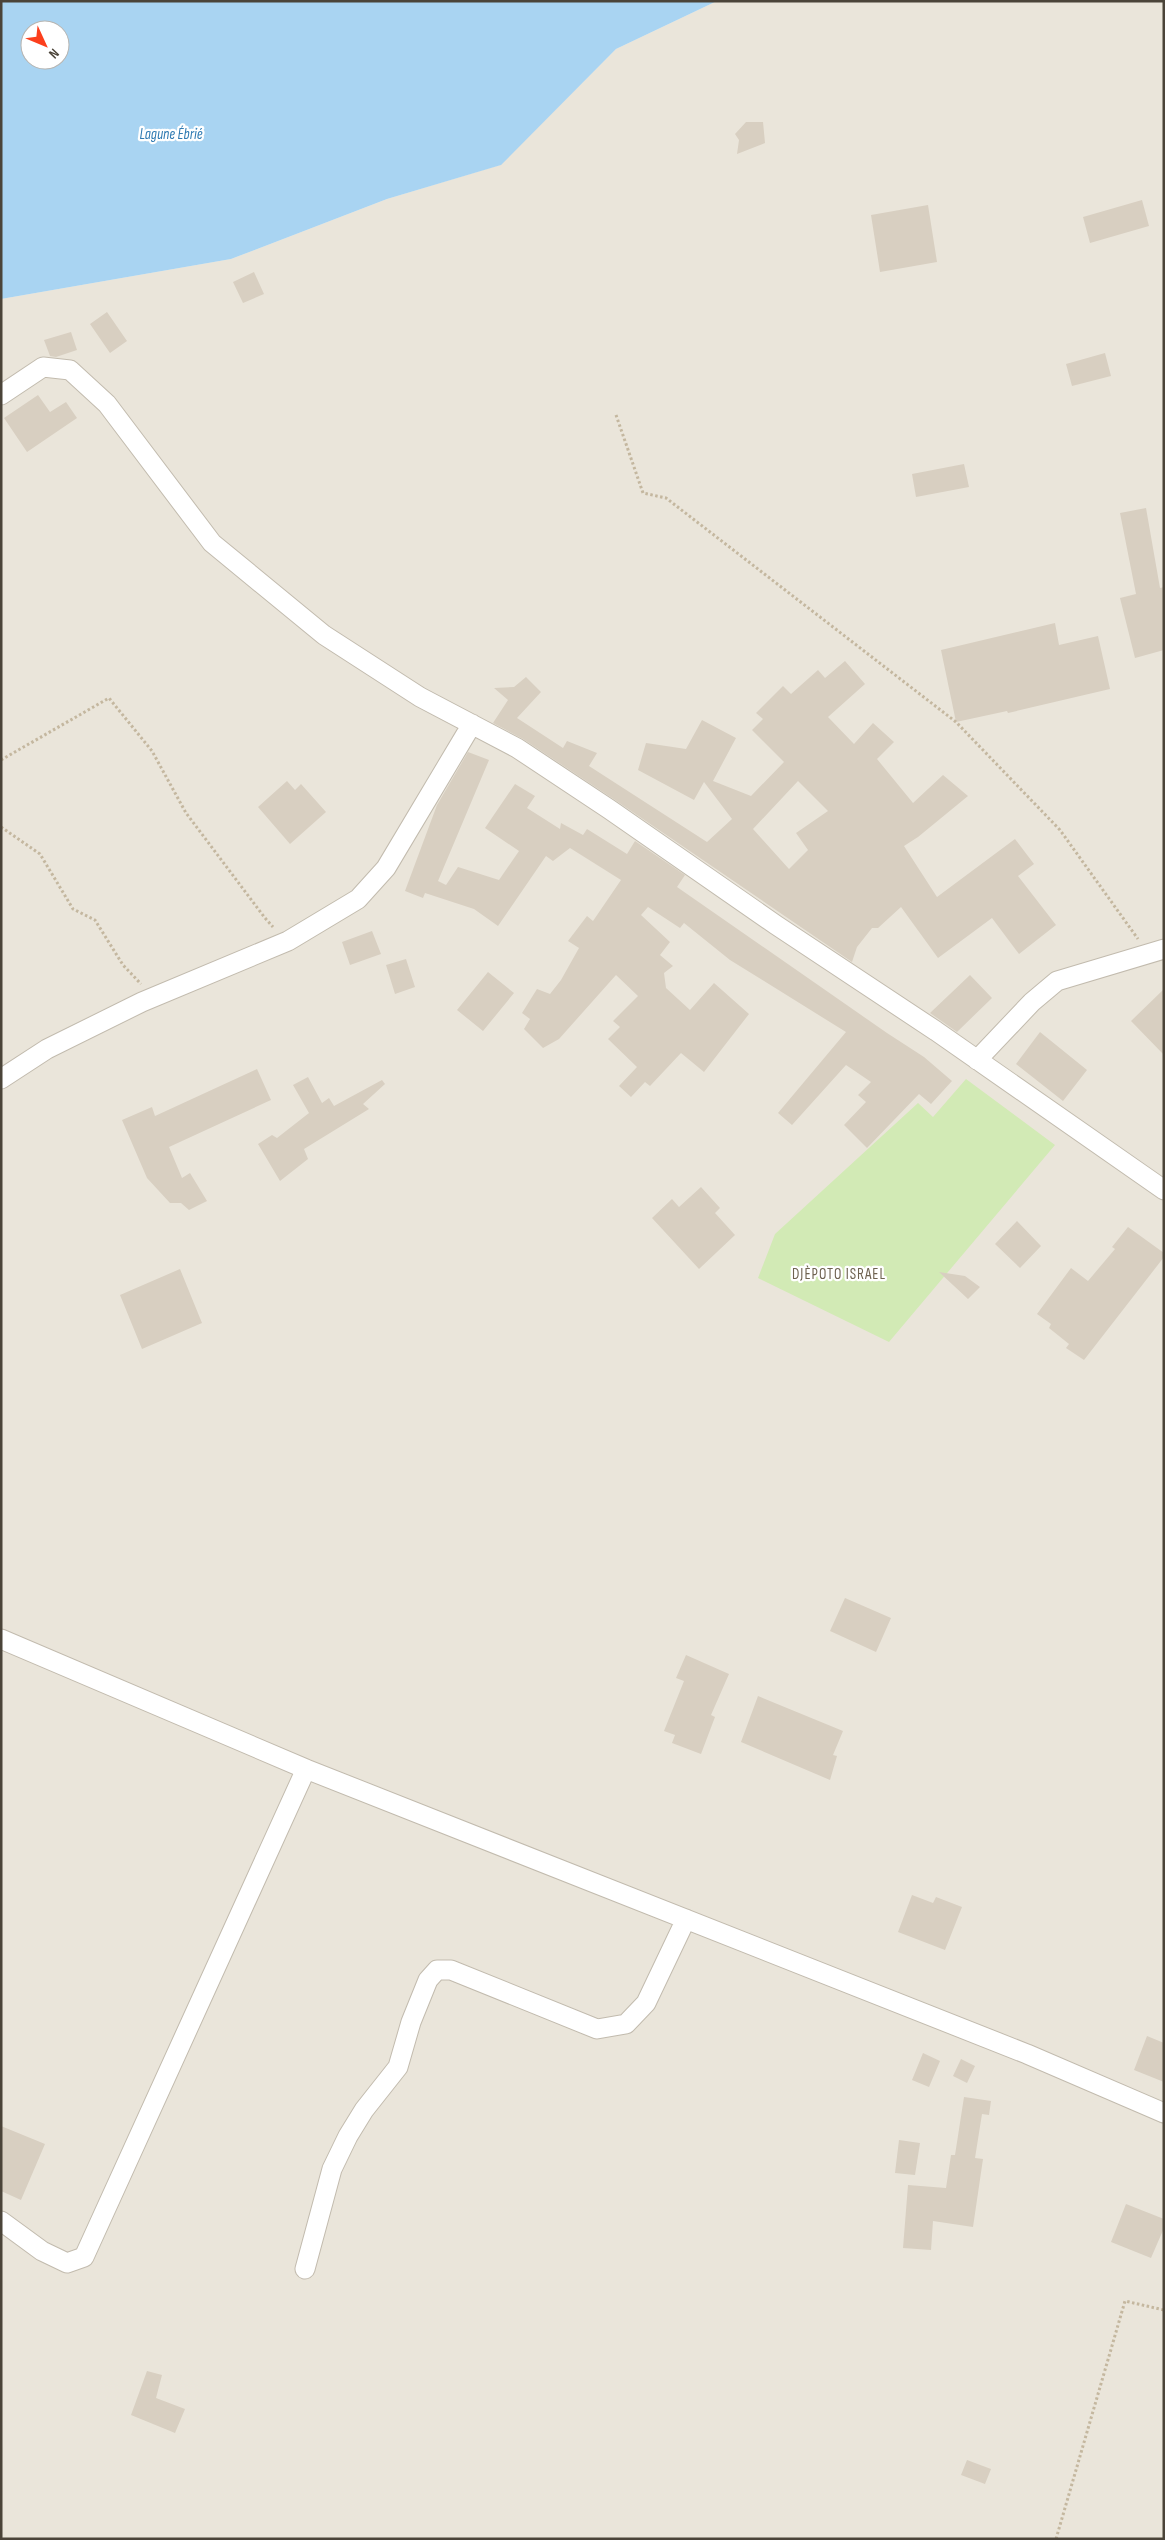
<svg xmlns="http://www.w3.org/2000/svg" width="1165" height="2540" viewBox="0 0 1165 2540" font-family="'Sofia Sans Condensed',sans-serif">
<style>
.residential{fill:#eae5da}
.green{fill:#d2eab5}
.water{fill:#a9d4f2;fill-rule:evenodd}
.building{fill:#d8cfc1;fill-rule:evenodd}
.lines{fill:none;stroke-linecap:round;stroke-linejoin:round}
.minor-casing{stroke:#c2bbae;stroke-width:21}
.path{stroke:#c4b79f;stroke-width:3;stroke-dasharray:2.5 2.5;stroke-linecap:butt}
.minor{stroke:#fff;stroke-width:19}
.labels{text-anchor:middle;stroke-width:4.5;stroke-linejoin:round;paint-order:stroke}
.water-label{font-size:15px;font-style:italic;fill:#2e7ab2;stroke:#fff}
.neighbourhood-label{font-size:15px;letter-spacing:1px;fill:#6e6250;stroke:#fff}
</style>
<rect width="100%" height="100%" fill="#f6f3ec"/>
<path class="residential" d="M717,1H1164V2539H1V299L231,259L387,199L500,165L616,49Z"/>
<path class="green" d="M966,1079L1055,1145L889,1342L758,1278L775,1234L918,1103L933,1117Z"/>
<path class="water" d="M1,1H717L616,49L501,165L387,199L231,259L1,299ZM30,30H60V60H30Z"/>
<path class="building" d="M746,122H763L765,143L737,154L739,140L735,134Z
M1142,200L1149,226L1090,243L1083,217Z
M928,205L937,262L880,272L871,215Z
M254,272L264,294L243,303L233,282Z
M107,312L127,341L110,353L90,324Z
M71,332L77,350L56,357L50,356L44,340Z
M1105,353L1111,376L1072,386L1066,364Z
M38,395L50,412L66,402L77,418L27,452L4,418Z
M964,464L969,487L916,497L912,474Z
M1146,508L1160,588L1164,587V650L1135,658L1120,598L1136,594L1120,513Z
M1055,623L1059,645L1098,636L1110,689L1008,713L1007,711L956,722L941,650Z
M845,661L865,684L828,717L854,744L873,723L894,742L877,759L913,803L943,775L968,796L918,837L904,846L937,897L1015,839L1034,864L1018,876L1056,925L1019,954L992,918L938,958L901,907L878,928H872L857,947L852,962L615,800L523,739L493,723L508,700L494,688L514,687L526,677L541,692L517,718L563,748L567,741L597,753L589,766L707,842L732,819L704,782L694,800L638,770L646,743L686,749L702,720L736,738L713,781L751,796L784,762L752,730L763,719L756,713L783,686L791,694L818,670L825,678ZM798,781L828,811L796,833L808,850L789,869L753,829Z
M468,752L489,760L438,881L446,885L458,867L499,880L519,851L485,828L515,784L535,796L527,808L560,829L561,823L583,835L587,829L627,854L635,841L685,875L677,887L887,1033L924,1057L952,1081L931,1104L919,1094L867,1148L844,1125L866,1102L858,1095L871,1082L846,1065L792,1125L778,1113L846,1032L730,960L684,923L680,928L648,907L641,915L670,942L660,955L673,966L664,973L666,988L690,1010L714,983L749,1014L704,1072L681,1053L650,1086L645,1082L631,1097L619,1086L637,1067L608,1039L620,1027L613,1021L638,996L616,975L559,1039L543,1048L524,1029L530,1019L522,1013L537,989L550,994L561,980L579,948L568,941L587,916L593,921L621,880L570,848L553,861L546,856L498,926L474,909L425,893L423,898L405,891L437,805Z
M287,781L295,790L301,784L326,812L290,844L258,807Z
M372,931L381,954L350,965L342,942Z
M406,959L415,987L395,994L386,965Z
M488,972L514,993L483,1031L457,1010Z
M970,975L992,998L957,1032L930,1013Z
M1164,989V1055L1131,1021Z
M1040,1032L1087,1070L1063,1101L1016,1064Z
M257,1069L271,1100L169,1147L182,1178L190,1173L207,1201L189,1210L181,1203H170L147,1178L122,1120L152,1107L155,1116Z
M308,1077L322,1103L329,1098L334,1106L382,1080L385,1084L363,1104L369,1109L304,1149L308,1159L280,1181L258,1144L272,1135L277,1138L309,1113L293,1085Z
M701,1187L720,1208L715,1213L735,1235L699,1269L652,1218L672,1199L679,1207Z
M1017,1221L1041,1246L1020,1268L995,1244Z
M1128,1227L1164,1253V1257L1084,1360L1066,1348L1069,1344L1049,1328L1051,1324L1037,1314L1071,1268L1088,1281L1115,1249L1112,1247Z
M180,1269L202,1323L142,1349L120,1295Z
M939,1272L965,1276L980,1287L968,1299Z
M845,1598L891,1618L876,1652L830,1631Z
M686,1655L729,1674L711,1715L715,1717L701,1754L672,1743L675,1735L664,1731L684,1681L676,1678Z
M758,1696L843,1731L833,1755L837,1756L830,1780L741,1742Z
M912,1895L933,1903L936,1897L962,1907L945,1950L898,1932Z
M1147,2036L1164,2043V2082L1134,2070Z
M923,2053L940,2061L929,2087L912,2080Z
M961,2059L975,2066L967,2083L953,2076Z
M964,2097L991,2101L989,2115L982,2114L975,2158L983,2159L973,2227L933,2221L931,2250L903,2248L908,2185L946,2188L951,2155H955Z
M1,2126L45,2144L21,2200L1,2191Z
M899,2140L920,2143L915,2175L895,2173Z
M1126,2204L1164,2219V2228L1151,2258L1111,2242Z
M147,2371L162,2375L156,2398L185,2409L175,2433L131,2415Z
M967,2460L991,2469L985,2484L961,2475Z"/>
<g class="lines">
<defs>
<path id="minor" d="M1,395L43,367L70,370L107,404L212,543L324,635L420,697L517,748L609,809L776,925L936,1031L1164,1190
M977,1060L1032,1002L1057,981L1164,949
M1,1079L47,1049L142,1002L288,941L358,899L386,868L472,724
M1,1639L306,1769L1027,2054L1164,2113
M1,2221L42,2251L67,2263L84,2257L306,1769
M305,2269L332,2169L348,2136L364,2110L398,2067L411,2022L428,1980L437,1970H451L597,2029L626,2024L646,2003L686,1919"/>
</defs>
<use href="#minor" class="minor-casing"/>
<path class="path" d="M616,415L643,493L666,498L956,722L1060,830L1138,939
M1,760L109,698L152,751L186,813L265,918L273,927
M1,827L40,854L73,909L95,920L123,965L141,984
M1056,2539L1125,2301L1164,2310"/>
<use href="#minor" class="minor"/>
</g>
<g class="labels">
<g class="water-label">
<text x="171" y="139">Lagune Ébrié</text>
</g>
<g class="neighbourhood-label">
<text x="839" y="1279">DJÈPOTO ISRAEL</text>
</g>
</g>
<rect width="1165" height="2540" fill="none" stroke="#4b4439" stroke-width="5"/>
<g transform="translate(45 45) rotate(134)"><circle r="24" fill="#ffffff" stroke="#b7b4b0"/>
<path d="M0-4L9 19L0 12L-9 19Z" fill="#fc3f1d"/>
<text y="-8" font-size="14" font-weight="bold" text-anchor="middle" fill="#4b4439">N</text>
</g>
</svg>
